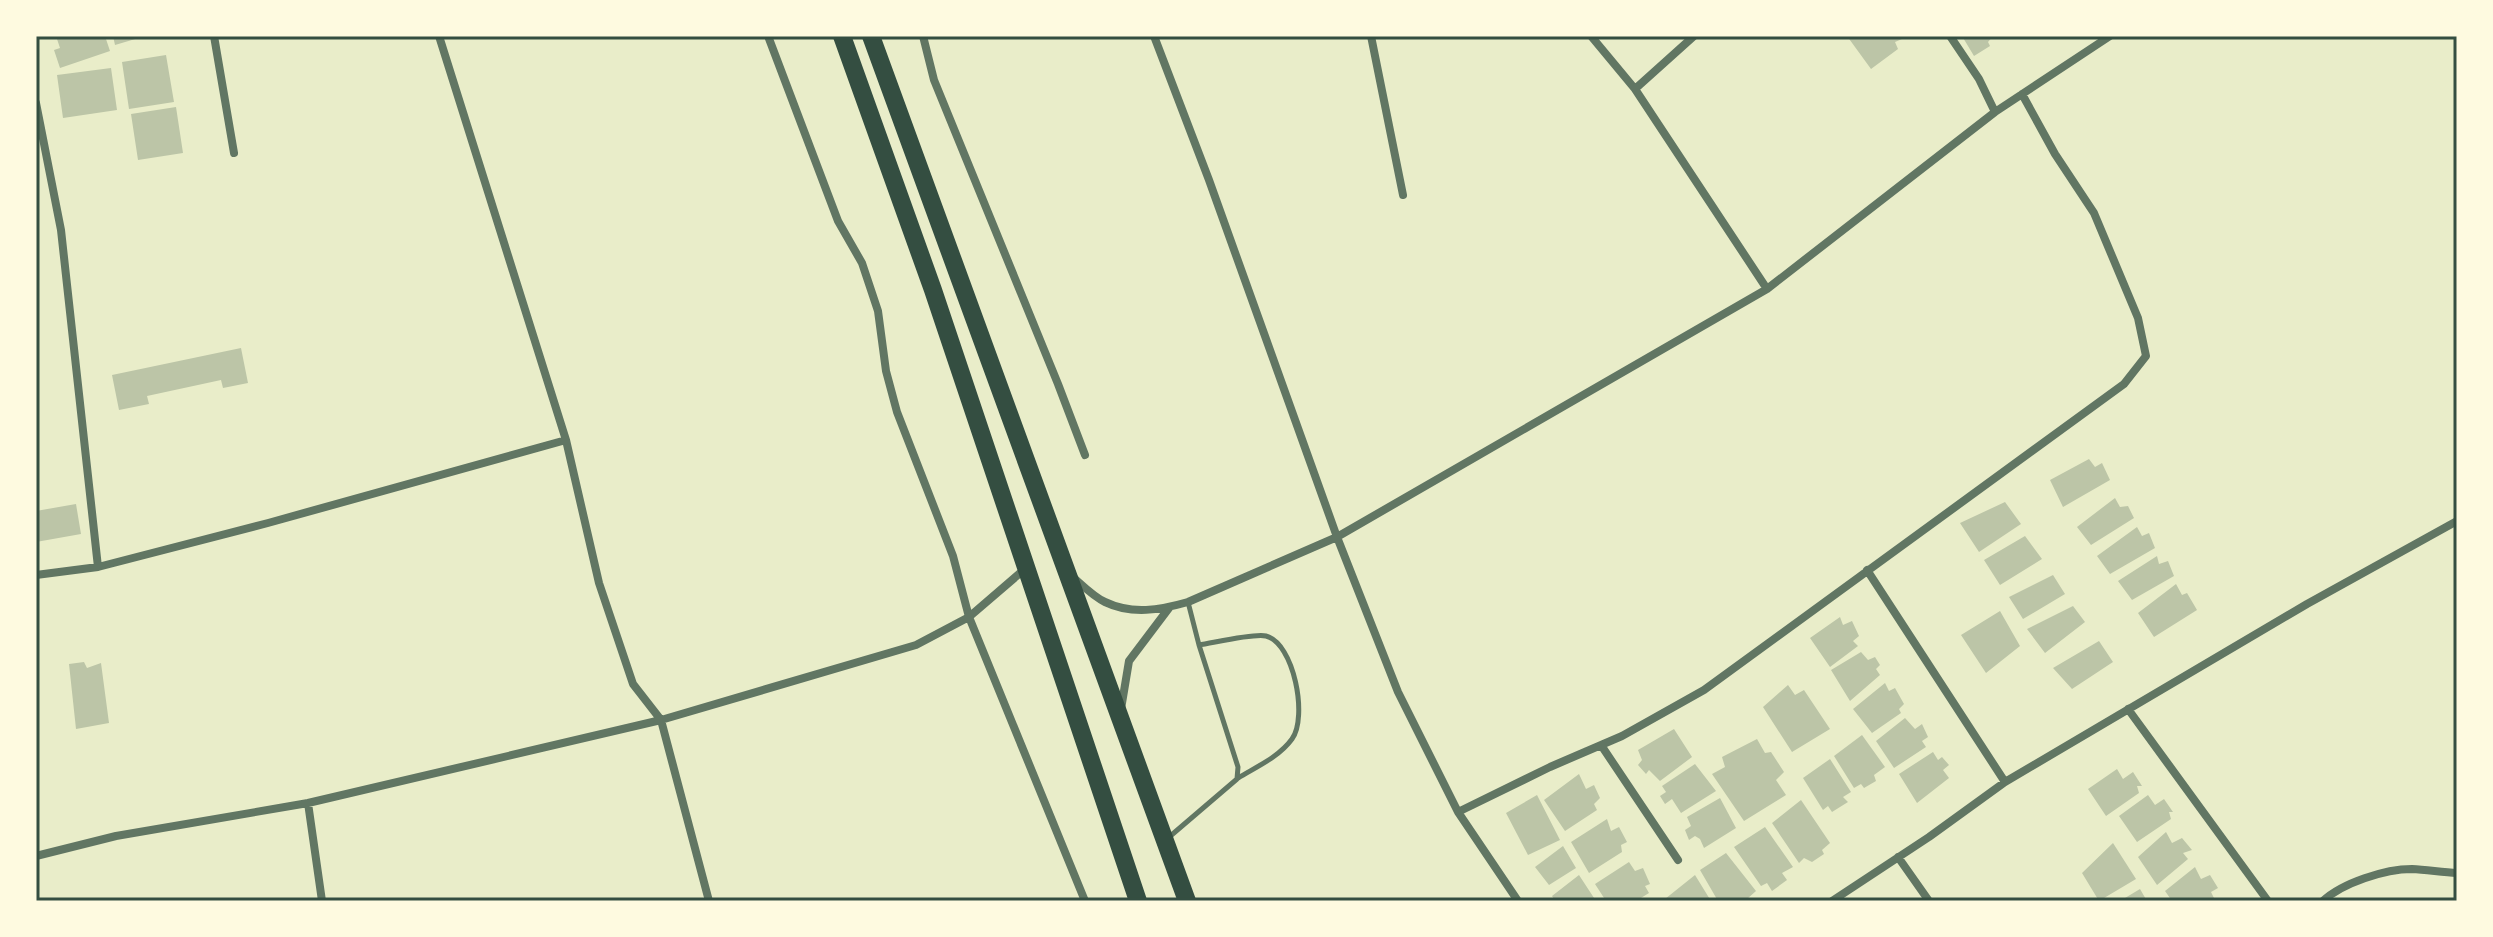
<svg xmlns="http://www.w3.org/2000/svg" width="2493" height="937" viewBox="0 0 2493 937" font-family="Montserrat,sans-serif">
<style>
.building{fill:#bcc5a7}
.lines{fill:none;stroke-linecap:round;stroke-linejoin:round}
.service{stroke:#617663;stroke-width:5}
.minor{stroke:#617663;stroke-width:8}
.trunk{stroke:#344e41;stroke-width:18}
.neatline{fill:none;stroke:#344e41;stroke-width:3}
</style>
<rect width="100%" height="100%" fill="#e9edc9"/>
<path class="building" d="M56,36H105L110,51L60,68L54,50L60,48Z
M113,36H142V37L115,45Z
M1847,36H1900L1902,39L1895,42L1898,49L1871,69Z
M1962,36H1993L1988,42L1990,46L1974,56Z
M166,55L174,102L129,109L122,62Z
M111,68L117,110L63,118L57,75Z
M176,107L183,153L138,160L131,114Z
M241,348L248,383L223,388L221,380L147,396L149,404L119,410L112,375Z
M2089,459L2095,467L2102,463L2110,480L2063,507L2050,480Z
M2115,498L2120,507L2128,506L2134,518L2091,545L2077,527Z
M2005,502L2021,524L1979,552L1960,523Z
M76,504L81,534L36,542V511Z
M2137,527L2142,536L2149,533L2155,548L2110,574L2097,556Z
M2025,536L2042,559L2000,585L1984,560Z
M2157,556L2159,564L2168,561L2174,576L2132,600L2118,581Z
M2053,575L2065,594L2023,619L2009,597Z
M2176,584L2182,595L2187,593L2197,610L2154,637L2138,613Z
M2073,606L2085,622L2045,653L2027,629Z
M2000,611L2020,646L1986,673L1961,635Z
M1840,617L1843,625L1852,621L1859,636L1853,641L1858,646L1830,667L1810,638Z
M2099,641L2113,662L2072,689L2053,668Z
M1861,652L1868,660L1875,657L1880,665L1876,669L1880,675L1850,701L1831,670Z
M84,662L87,668L101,663L109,723L76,729L69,664Z
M1885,683L1889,691L1895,688L1904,704L1899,709L1901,713L1872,733L1853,709Z
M1788,685L1795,695L1804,690L1830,729L1792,752L1763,707Z
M1905,718L1915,729L1922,724L1928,737L1922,741L1926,747L1894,768L1876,741Z
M1674,729L1692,757L1660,781L1649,770L1646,774L1638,765L1642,760L1638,750Z
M1862,735L1885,767L1874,775L1876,781L1864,788L1861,784L1854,788L1834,756Z
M1757,739L1765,753L1771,752L1784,772L1776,780L1786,795L1744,821L1712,774L1725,767L1722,757Z
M1933,752L1938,760L1942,757L1949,765L1943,770L1949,778L1917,803L1899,774Z
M1830,759L1851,792L1843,797L1848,802L1832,812L1828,806L1823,810L1803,778Z
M1695,764L1716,791L1681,813L1672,799L1665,804L1660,796L1666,792L1662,786Z
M2117,769L2123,779L2133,772L2142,786H2137L2139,793L2106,816L2088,789Z
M1579,774L1586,789L1594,785L1600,798L1594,804L1597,810L1565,831L1544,800Z
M1537,795L1560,840L1528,855L1506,813Z
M2148,795L2155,805L2164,799L2173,812H2169L2171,819L2137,842L2119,816Z
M1720,798L1736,828L1704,848L1700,839L1695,836L1689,840L1685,830L1691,826L1687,817Z
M1801,800L1830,843L1822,850L1824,854L1812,862L1804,858L1799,863L1772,823Z
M1607,819L1611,831L1619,827L1627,842L1621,845L1622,852L1589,873L1571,842Z
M1765,827L1793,867L1782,873L1787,880L1772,891L1767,883L1761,886L1734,847Z
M2166,832L2172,843L2182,838L2192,850L2183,853L2188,859L2157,885L2138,857Z
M2113,843L2136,879L2099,901L2082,873Z
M1563,846L1576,868L1549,885L1535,867Z
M1726,853L1756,891L1747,899V901H1718L1700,870Z
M1629,862L1635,871L1643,868L1650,884L1645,886L1649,893L1636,901H1606L1595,884Z
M2195,867L2201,879L2210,875L2218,888L2211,892L2214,898L2209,901H2172L2165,891Z
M1579,875L1596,901H1555L1552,896Z
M1695,875L1711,901H1666L1665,899Z
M2140,889L2147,901H2120Z"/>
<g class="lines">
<path class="service" d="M1199,645C1213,643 1254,633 1266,636C1294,643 1308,717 1292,739C1279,757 1256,767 1238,778
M1168,838L1237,779L1238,767L1199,645L1188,602"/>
<path class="minor" d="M214,36L234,153
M439,36L566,440L599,583L633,684L661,720L916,645L969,617L1026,568
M768,36L838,221L862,263L878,311L886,371L897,412L953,556L969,617L1085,901
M923,36L934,80L1058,384L1085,455
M1154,36L1209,180L1337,537L1398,692L1458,812L1518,901
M1371,36L1403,195
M1591,36L1635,89L1767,289
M1950,36L1979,79L1995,112
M1635,89L1694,36
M36,103L61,230L98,567
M1867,570L2005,782
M36,575L98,567L268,523L566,440
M1074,578C1083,586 1094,597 1105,602C1132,615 1160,610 1188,602L1337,537L1767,289L1995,112L2110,36
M1121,709L1129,661L1169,608
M2128,709L2268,901
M1601,745L1678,860
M308,803L322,901
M1458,812L1550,767L1622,736L1704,690L2124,384L2146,356L2138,318L2094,213L2055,154L2022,94
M36,856L116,836L308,803L661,720L709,901
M1898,857L1929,901
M1832,901L1929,837L2005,782L2307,604L2457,521
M2323,901C2342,883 2385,869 2412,869C2427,870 2442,872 2457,873"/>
<path class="trunk" d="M842,36L933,290L1138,901
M871,36L1187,901"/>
</g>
<rect width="2493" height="937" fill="none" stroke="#fefae0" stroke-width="76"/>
<rect x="38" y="38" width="2417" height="861" class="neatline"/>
</svg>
